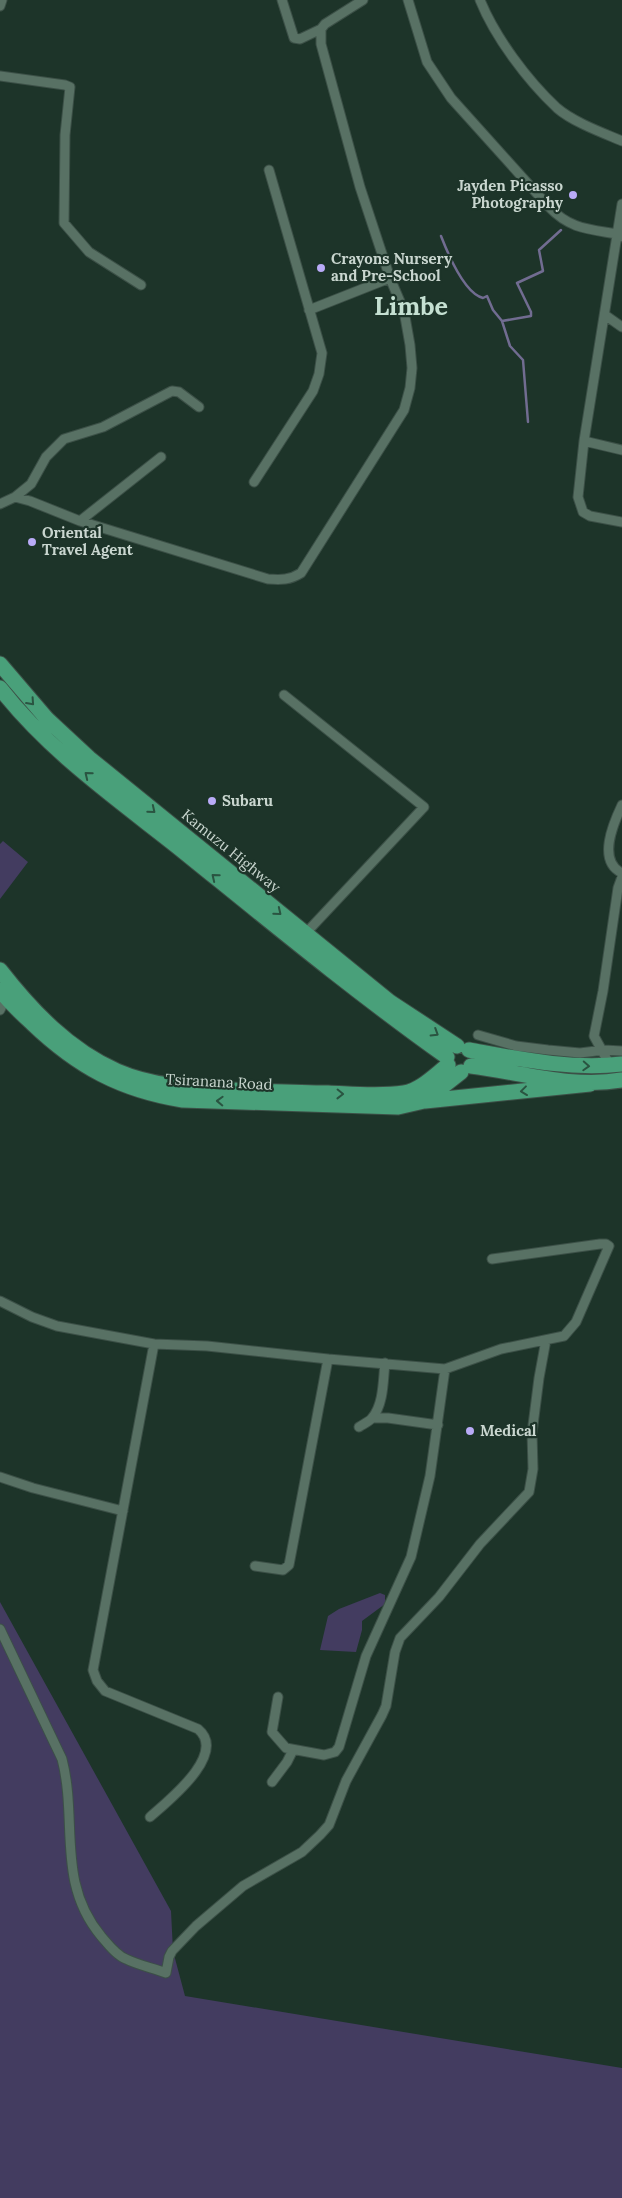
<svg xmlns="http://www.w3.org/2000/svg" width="622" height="2198" viewBox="0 0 622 2198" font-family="Lora,serif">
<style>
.green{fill:#433c60}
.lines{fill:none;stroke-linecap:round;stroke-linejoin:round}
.stream{stroke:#716c91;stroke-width:2.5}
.street-casing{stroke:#3c5047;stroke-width:11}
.highway-casing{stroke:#3c5047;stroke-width:17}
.street{stroke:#587164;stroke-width:9}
.highway{stroke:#49a07a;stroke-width:15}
.oneway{stroke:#2a5441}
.poi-dot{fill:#b9abf7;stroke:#1d3429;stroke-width:2}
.labels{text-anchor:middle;stroke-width:4.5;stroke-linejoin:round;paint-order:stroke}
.poi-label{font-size:15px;font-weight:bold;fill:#c9d6cf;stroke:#1d3429;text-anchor:start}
.street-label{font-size:15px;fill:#c9d6cf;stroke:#1d3429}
.town-label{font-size:25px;font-weight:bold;fill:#c5e0d2;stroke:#1d3429}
</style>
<rect width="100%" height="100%" fill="#1d3429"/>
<path class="green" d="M3,841L28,862L0,899V844Z
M380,1593L385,1595V1604L362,1621V1630L356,1652L320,1650L328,1616L339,1609Z
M0,1602L171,1911L173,1951L185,1996L622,2068V2198H0Z"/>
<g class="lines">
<path class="stream" d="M441,236C448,254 464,293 483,298L487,296L493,310L502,321
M528,422L523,360L510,346L502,321L531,316V312L517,283L543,271L539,250L561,230"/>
<defs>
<path id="street" d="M282,0L294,38L300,39L321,29
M408,0L427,62L451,98L549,207C570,229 588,229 617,234L620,237
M480,0C495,37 527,80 557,108C573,122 603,133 622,141
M0,6L2,0
M0,76L65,85L70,87L65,135L64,223L89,252L141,285
M622,204L584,441L578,497L583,512L590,516L622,522
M309,310L390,278
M605,315L622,327
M584,441L622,450
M254,482L313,391L319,374L322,353L269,170
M15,497L31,484L46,457L64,439L103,427L172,391L179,392L199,407
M0,504L15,497L30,501L80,521L268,579C281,580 290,580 301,573L404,410L410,388L412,368L410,345L404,311L390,278L360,187L321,44V29L325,24L363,0
M80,521L161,457
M284,695L424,807L305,934
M622,805C613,824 597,861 622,873
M0,1010L7,995
M478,1035L516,1046L548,1050L580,1053L604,1050L622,1051
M611,1067L594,1036L603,991L618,888L622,877
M0,1301L32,1317L57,1326L154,1344L207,1346L328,1359L445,1369L501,1349L564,1336L576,1322L609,1246L606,1244H600L492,1259
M372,1418H388L438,1425
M359,1427C363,1424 369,1422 372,1418C384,1404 383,1380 385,1363
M0,1477L33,1488L123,1511
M255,1566L283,1570L289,1565L328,1359
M0,1629L62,1759C78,1821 56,1882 101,1936C108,1944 116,1955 126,1959C138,1965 153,1968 166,1973L169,1957L172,1951L196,1926L243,1886L302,1852L320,1835L329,1825L346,1781L382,1715L386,1706L395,1652L400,1638L439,1597L480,1544L529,1492L533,1469L532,1433L539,1378L546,1340
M278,1697L272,1732L286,1748L324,1755L335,1752L339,1747L366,1656L411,1557L430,1476L445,1369
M272,1782L287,1762L293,1750
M150,1817C168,1801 228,1754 198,1729L105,1691L97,1681L93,1670L154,1344"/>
<path id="highway" d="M0,664L47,719L89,758L390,1002L457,1046
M0,688C49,751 116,798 178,847C266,918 354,991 447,1057
M0,970C32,1011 69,1050 117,1071C154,1087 193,1088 232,1090C264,1091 296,1093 328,1093C352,1094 379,1097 404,1093C421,1090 435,1075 448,1065
M0,990C9,1002 21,1013 32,1023C78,1067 121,1090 183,1100L398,1107L424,1101L461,1072
M469,1050C519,1059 571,1070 622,1064
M471,1066C520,1072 572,1089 622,1080
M425,1101L590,1084"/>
</defs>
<use href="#street" class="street-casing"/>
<use href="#highway" class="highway-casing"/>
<use href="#street" class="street"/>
<use href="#highway" class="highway"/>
</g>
<defs><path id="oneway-chevron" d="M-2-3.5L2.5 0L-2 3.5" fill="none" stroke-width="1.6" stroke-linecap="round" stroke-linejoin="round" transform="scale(1.25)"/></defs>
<g class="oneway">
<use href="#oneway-chevron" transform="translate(31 702) rotate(48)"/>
<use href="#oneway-chevron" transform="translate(88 775) rotate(-141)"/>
<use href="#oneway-chevron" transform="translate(152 810) rotate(39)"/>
<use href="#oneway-chevron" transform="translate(215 877) rotate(-141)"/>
<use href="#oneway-chevron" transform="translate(278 912) rotate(39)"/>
<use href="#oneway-chevron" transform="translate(435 1033) rotate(32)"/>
<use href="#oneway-chevron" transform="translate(586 1066) rotate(3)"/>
<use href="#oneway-chevron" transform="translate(524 1091) rotate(173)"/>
<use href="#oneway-chevron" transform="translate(340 1094) rotate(1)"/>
<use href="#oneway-chevron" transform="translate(220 1101) rotate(-178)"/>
</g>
<g class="poi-dot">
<circle cx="573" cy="195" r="5"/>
<circle cx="321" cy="268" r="5"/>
<circle cx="32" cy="542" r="5"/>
<circle cx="212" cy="801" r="5"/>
<circle cx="470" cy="1431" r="5"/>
</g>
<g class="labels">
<g class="poi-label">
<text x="563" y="191" text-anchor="end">Jayden Picasso<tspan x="563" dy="17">Photography</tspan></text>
<text x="331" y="264">Crayons Nursery<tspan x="331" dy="17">and Pre-School</tspan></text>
<text x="42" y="538">Oriental<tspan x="42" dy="17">Travel Agent</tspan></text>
<text x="222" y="806">Subaru</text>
<text x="480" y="1436">Medical</text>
</g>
<g class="street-label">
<text transform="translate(231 851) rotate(39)" y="5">Kamuzu Highway</text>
<text transform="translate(219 1082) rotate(3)" y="5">Tsiranana Road</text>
</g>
<g class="town-label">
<text x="411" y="315">Limbe</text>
</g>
</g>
</svg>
